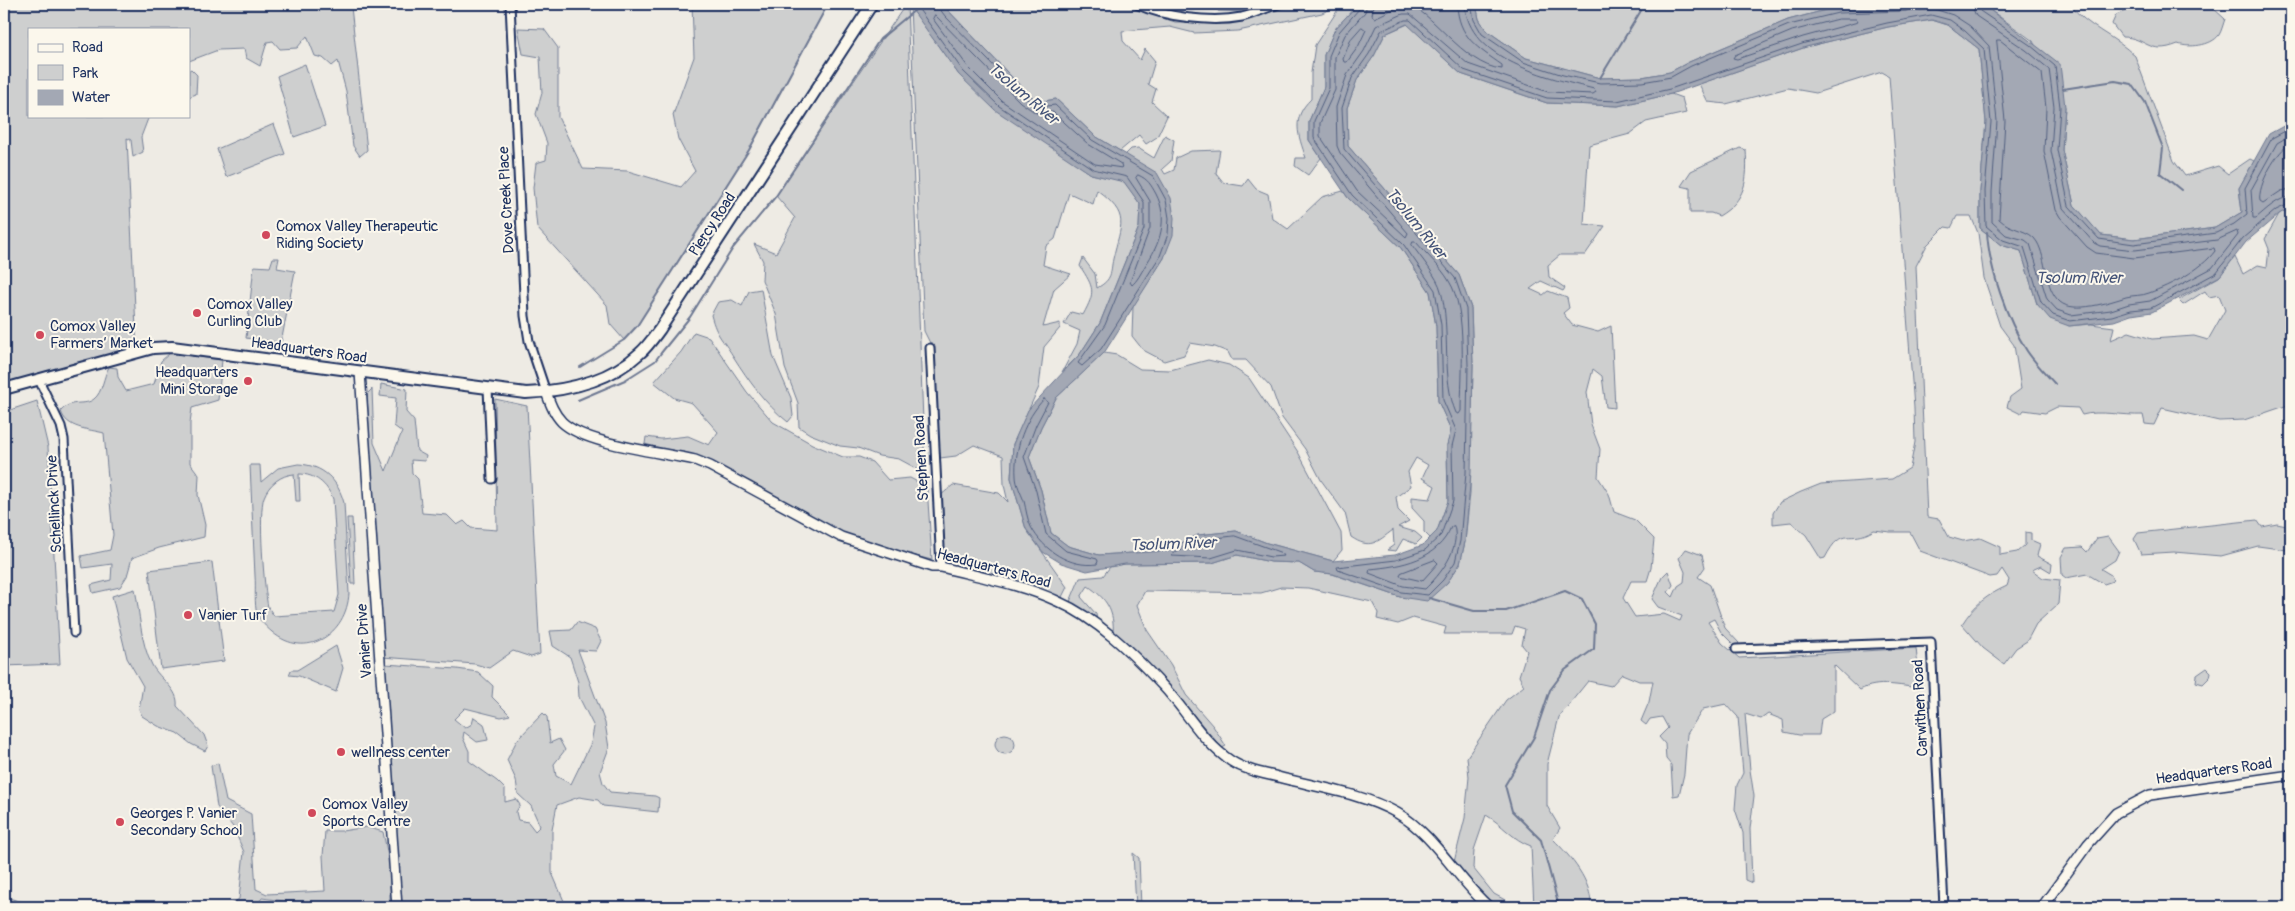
<svg xmlns="http://www.w3.org/2000/svg" width="2295" height="911" viewBox="0 0 2295 911" font-family="Pangolin,sans-serif">
<style>
.green{fill:#cecfcf;stroke:#747f96;fill-rule:evenodd}
.water{fill:#a3a8b4;stroke:#6d7892}
.lines{fill:none;stroke-linecap:round;stroke-linejoin:round}
.shore{stroke:#515f80;stroke-width:1}
.stream{stroke:#6d7892;stroke-width:2}
.minor-casing{stroke:#1b2f5e;stroke-width:11}
.tertiary-casing{stroke:#1b2f5e;stroke-width:12}
.secondary-casing{stroke:#1b2f5e;stroke-width:14}
.minor{stroke:#fbf7ec;stroke-width:7}
.tertiary{stroke:#fbf7ec;stroke-width:9}
.secondary{stroke:#fbf7ec;stroke-width:10}
.poi-dot{fill:#d1495b;stroke:#fbf7ec;stroke-width:2}
.labels{text-anchor:middle;stroke-width:4;stroke-linejoin:round;paint-order:stroke}
.street-label{font-size:15px;fill:#1b2f5e;stroke:#fbf7ec}
.poi-label{font-size:15px;fill:#1b2f5e;stroke:#fbf7ec;text-anchor:start}
.water-label{font-size:16px;font-style:italic;fill:#445378;stroke:#fbf7ec}
</style>
<rect width="100%" height="100%" fill="#eeebe4"/>
<filter id="ink" filterUnits="userSpaceOnUse"><feTurbulence type="fractalNoise" baseFrequency=".02" numOctaves="2"/><feDisplacementMap in="SourceGraphic" scale="10" xChannelSelector="R" yChannelSelector="G"/><feConvolveMatrix kernelMatrix="1 2 1 2 8 2 1 2 1" color-interpolation-filters="sRGB"/></filter>
<g filter="url(#ink)">
<path class="green" d="M4,4H359L351,7L367,150L360,156L353,146L346,91L338,61L332,66L323,58L315,56L307,36L297,48L280,49L273,41L267,42L260,66L246,58L244,49L218,50L189,61V29H29V116H149L141,137L143,152L133,157L131,140L127,138L137,351L4,389Z
M692,4H828L749,150L637,326L624,340L610,324L607,305L537,228L533,188L536,163L546,160L547,143L536,114L542,93L540,57L523,54L518,28L544,29L558,48V117L583,169L628,171L681,187L695,171L678,139L673,115L694,57Z
M906,4H907L925,473L899,459L879,456L858,448L840,446L810,434L799,427L798,403L785,368L776,314L762,280L763,261L754,244L776,253L795,218L776,196Z
M942,4H1122L1175,22H1237L1297,4H1332L1330,9L1322,13L1238,31L1194,33L1170,27L1122,31L1123,41L1140,60L1145,49L1155,61L1148,84L1156,89L1152,102L1167,116L1157,137L1146,144L1139,135L1120,151L1095,136L1056,99L1039,102L1027,93Z
M1218,4H1258L1260,6L1247,12L1218,11Z
M1340,4H1358L1335,29L1324,55V87L1309,121V140L1321,158L1308,175L1295,166L1296,158H1306C1298,135 1291,118 1311,99V73L1315,45L1339,8Z
M1476,4H1889V7H1837L1788,20L1689,62L1670,72L1642,77L1600,78L1526,58L1486,30L1479,19Z
M1982,4H2070C2086,27 2115,36 2135,56L2174,161L2185,176L2218,166L2228,174L2250,159L2254,161L2239,188L2242,212L2215,228L2134,239L2101,235L2074,205L2062,150L2065,107L2033,41Z
M2117,4H2216L2213,8L2225,19C2223,24 2222,30 2219,35C2211,46 2189,48 2178,44C2148,56 2147,37 2122,37L2112,24L2116,15L2125,11V6Z
M910,6L959,75L1091,174L1124,181L1140,204L1139,227L1100,323L1080,354L1062,372L1077,344L1080,331L1064,324L1071,312L1083,315C1096,291 1094,288 1080,266L1083,258L1095,274L1097,288C1113,279 1110,273 1113,259C1121,223 1131,216 1097,190L1093,204L1069,193L1055,239L1046,246L1043,265L1071,274L1054,289L1043,327L1060,323V328L1044,347L1039,387L1013,444L1011,478L1026,529L1067,587L1061,599L944,563L940,496L953,485L999,493L1008,502L1004,485L1003,456L974,445L956,456L940,458L931,345L924,331Z
M1932,20L1948,25L1979,49L1986,122L1980,191V228L2001,245L2021,251L2037,304L2069,326L2091,324L2114,327L2111,340L2129,332L2152,339L2194,336L2208,340L2225,310L2219,295L2209,297L2205,291L2183,305L2178,300L2219,277L2235,257L2243,274L2258,265L2267,267L2269,249L2265,239L2279,214L2291,207V404L2244,420L2219,421L2162,408L2154,425L2145,424L2143,415C2124,416 2099,410 2082,415L2078,408L2057,407L2045,413L2024,410L2021,414L2007,407L2010,397L2021,389L2014,345L2000,326L1984,278L1978,233L1971,216H1957L1951,228L1945,227L1927,245L1916,266L1927,517L1939,519L1949,537L1963,541L1980,538L2000,547V555L2017,552L2025,545V532L2031,533V540L2040,544L2037,556L2052,564L2051,572L2041,566L2032,570L2043,578L2060,580L2058,604L2036,624L2027,641L2016,648L2004,664L1983,648L1962,624C1974,605 1987,595 2007,586L2009,580L2002,569L1997,576L1990,577L1920,551L1910,532H1890L1874,530C1849,546 1843,523 1825,558L1821,559L1806,535L1791,522L1773,524V513L1780,502L1801,492L1821,484L1892,479L1910,468L1915,442L1914,408L1889,76L1882,72L1816,93L1788,88L1726,104L1708,102L1699,84L1806,47L1888,27Z
M1408,24L1461,74L1547,103L1618,106L1671,94L1682,98L1686,113L1646,122L1630,134L1589,145L1584,224L1605,226L1585,255H1560L1548,265L1549,277L1565,288L1563,291L1541,281L1530,289L1543,295L1548,291L1567,298L1569,308L1563,313L1572,325L1598,332L1611,326L1615,408L1606,407L1602,376L1593,369L1587,392L1591,425L1600,449L1598,477L1609,494L1614,512L1635,520L1654,539L1651,568L1647,581H1631L1623,598L1635,617L1664,614L1680,621L1682,616L1658,607L1652,599L1662,577L1668,571L1673,585L1668,592L1673,597L1678,586L1684,582L1685,572L1679,558L1686,549L1702,555L1705,567L1698,577L1710,585L1725,628L1739,643L1736,647L1721,632L1714,619L1708,622L1722,643L1739,658L1916,648L1920,688C1900,686 1878,680 1860,690L1834,665V711L1821,719L1819,735H1799L1784,732L1783,720L1768,714L1761,719L1745,714L1750,770L1754,796L1750,829L1752,883L1745,880L1743,833L1735,809L1737,785L1743,773L1738,717L1726,704L1703,709L1687,734L1684,774L1679,795L1673,796L1671,765L1666,759L1665,744L1659,737L1668,728L1662,717L1650,719L1646,725L1641,721L1649,702L1653,681H1639L1622,674L1611,686L1588,681L1559,717L1547,764V806L1560,828L1553,839C1571,857 1592,881 1591,907H1534L1531,846C1513,840 1502,824 1486,815L1474,850L1473,868L1494,894L1518,907H1496L1485,899L1454,862L1465,818L1469,777L1467,757L1506,700L1524,686L1519,676L1527,651L1522,645L1525,629L1515,626L1512,634H1444L1446,627L1413,618L1398,624L1377,619L1378,613L1372,602L1308,588L1281,587L1261,593L1145,591L1137,605L1147,630L1171,665L1186,695L1213,726L1226,746L1222,748L1178,697L1113,634C1115,611 1106,598 1088,586L1081,597L1096,614L1097,621L1069,604L1080,578L1103,576L1110,567L1125,564L1212,563L1237,555L1271,562L1299,563L1314,572L1332,574L1400,597L1447,583L1460,564L1465,542L1470,493L1473,365L1471,308L1459,275L1348,146L1347,108L1357,80L1374,56L1385,34Z
M305,64L325,126L294,137L277,76Z
M191,69L197,75L196,94L189,97V70Z
M274,124L285,154L226,177L217,149Z
M1165,135L1174,140L1171,161L1162,169L1165,174L1174,170L1176,158L1191,151L1220,150L1216,173L1224,183L1243,186L1248,179L1256,189L1268,194L1272,218L1288,229L1322,197L1343,191L1348,198L1401,248L1430,292L1436,326L1438,401L1451,430L1447,445L1448,501L1437,531L1430,538L1424,532V521L1412,508V497L1430,499L1435,486L1422,478L1428,465L1416,458L1408,472L1411,486L1396,497L1398,510L1409,521L1398,527L1415,532L1422,538L1416,544L1403,539L1396,551L1387,550L1394,545L1393,530C1377,542 1370,550 1351,537L1345,513L1321,480L1305,449L1282,418L1271,387L1246,360H1232L1228,352L1215,347L1190,343L1184,355L1164,361L1143,350L1132,336L1133,306L1164,258L1126,154L1131,149L1138,148L1154,158Z
M1740,148L1746,150C1748,180 1746,200 1719,216L1711,213H1690V188L1681,186L1691,171Z
M273,258H279L277,268L295,271L281,343L246,338L254,266L270,267Z
M761,289L773,356L791,398L793,416L788,422C764,403 749,381 733,356C722,338 717,337 711,315L718,302L732,300L742,306L749,291Z
M694,332L709,337L747,392L773,422L812,444L843,457H859L872,462L888,480L910,478L927,487L932,560L850,540L751,482L691,457L645,444L646,437L661,439L688,436L709,445L718,432L692,403L674,398L654,382L681,352Z
M170,353L222,360L218,400L192,408L190,423V463L199,475L198,495L205,525L204,537L159,548L132,558L127,576L120,587L93,593L91,585L111,580L112,564L83,568L81,556L110,550L113,535L104,433C89,429 66,429 61,411C72,398 84,407 94,399C103,392 103,377 109,367L117,368L118,377L126,391L154,384L161,361Z
M1104,353L1117,355L1140,369L1170,370L1208,360L1229,365L1249,378L1298,452L1341,533L1342,550L1333,561L1267,543L1236,531L1198,535L1165,551L1099,555L1068,546L1051,533L1041,490L1029,457L1041,427L1056,398Z
M381,384L407,389L406,412L414,421L417,451L426,456L425,461L411,460L412,473L418,479L422,513L447,515L457,525L464,521L471,528L497,530L495,399L527,406L540,654L531,657L513,651L489,668L475,664L382,657L367,394L372,389L374,443L386,471L402,432L394,426L396,398L380,396Z
M37,401L48,447L60,664L4,666V412Z
M298,464C323,465 338,480 344,503L349,593C347,634 306,661 272,632C266,627 260,621 257,614C254,604 256,587 255,576C253,539 252,502 250,465H260L261,482L278,468ZM294,474L296,501H300L299,474C315,474 327,484 333,499L339,595L334,612L274,616L268,607C264,588 258,513 264,497C269,484 281,475 294,474Z
M347,518H352L355,584H351Z
M2257,520L2262,527L2277,524L2291,527V547L2287,550L2258,546L2221,556L2174,552L2141,554L2134,539L2138,533Z
M2108,536L2119,551L2115,560L2101,569L2111,575L2113,581L2104,584L2087,574L2066,578L2062,575L2061,557L2066,548L2082,547L2087,552L2097,538Z
M212,562L224,661L161,669L149,570Z
M135,589C140,613 140,642 152,665C160,680 179,689 177,706L204,735L208,746L205,751L191,744L177,733L158,726L142,716L139,709L143,686L127,658L112,596Z
M577,622L595,629L601,641L596,651L578,650L605,723L609,748L600,772L603,783L610,792L655,796L659,798L658,812L603,806L598,800L579,797L557,805L552,830V873L564,901L580,902L587,907H400L385,664L457,669L478,672L493,686L492,697L510,715L501,717L465,708L454,719L465,728L472,724L474,717L484,724L488,740L477,742L464,732L463,738L469,751V761L497,781L505,789V802L516,799L520,805L516,812L518,820L528,822L535,831L540,826L531,806L518,794L516,780L507,760L517,740L543,713L547,717L550,743L559,739L565,750L554,764L556,776L571,784L591,743L594,727L579,697L578,682L570,657L553,646L550,631L571,630Z
M336,646L343,668L336,692L299,676L289,675L291,670H297Z
M2207,668L2211,672L2210,677L2203,684L2196,682L2197,675Z
M995 744a10 10 0 1 1 20 0a10 10 0 1 1-20 0Z
M218,763L226,801L251,814L256,889L267,894L325,891L323,856L325,831H342L367,827L383,832L390,866V907H327L262,898L255,907H227L239,899L244,852L233,827L217,807L211,766Z
M1133,853L1139,858L1141,907H1136Z
M4,896L18,901L66,907H4Z"/>
<path class="water" d="M908,4H942L1027,93L1039,102L1056,99L1095,136L1157,173L1171,198L1174,218L1173,235L1164,258L1104,353L1056,398L1041,427L1029,457L1041,490L1051,533L1068,546L1099,555L1165,551L1198,535L1236,531L1267,543L1333,561L1395,555L1423,545L1437,531L1448,501L1447,445L1451,430L1438,401L1436,326L1430,292L1401,248L1348,198L1309,140V121L1324,87V55L1335,29L1358,4H1476L1479,19L1486,30L1526,58L1600,78L1642,77L1670,72L1689,62L1788,20L1837,7H1889L1919,4H1982L2060,64L2065,107L2062,150L2074,205L2101,235L2134,239L2215,228L2242,212L2239,188L2269,134L2291,122V207L2279,214L2246,242L2220,276L2152,312L2131,315L2114,321L2069,326L2050,319L2037,304L2021,251L2001,245L1980,228V191L1986,122L1979,49L1948,25L1932,20L1888,27L1806,47L1671,94L1618,106L1547,103L1461,74L1407,24L1385,34L1374,56L1357,80L1347,108L1348,146L1459,275L1471,308L1473,365L1471,473L1465,542L1460,564L1447,583L1427,601L1400,597L1333,574L1314,572L1299,563L1271,562L1237,555L1212,563L1125,564L1087,571L1061,563L1043,552L1026,529L1011,478L1013,444L1028,410L1080,354L1100,323L1139,227L1140,204L1124,182L1091,174L995,110L959,75Z"/>
<g class="lines">
<path class="shore" d="M915,4L963,71L999,106L1093,169L1127,177L1144,202V229L1105,325L1078,363L1082,366L1101,349L1160,256L1168,234L1169,218L1166,200L1153,176L1092,140L1055,105L1038,107L1024,97L945,16L939,8L938,4
M1360,4L1359,9L1339,32L1329,56V88L1314,121V138L1352,195L1404,245L1435,290L1441,325L1443,400L1456,430L1452,446L1453,501L1441,535L1425,550L1396,560L1337,567L1338,570L1401,592L1428,595L1443,580L1455,562L1460,541L1466,473L1468,365L1466,309L1455,278L1344,149L1342,108L1352,78L1369,54L1381,31L1405,20H1410L1464,70L1547,98L1617,101L1670,89L1805,43L1887,23L1931,15L1950,20L1965,31L1984,49L1991,122L1985,191L1986,226L2003,240L2024,247L2041,302L2053,315L2070,321L2112,316L2131,310L2151,308L2216,273L2243,238L2276,210L2291,203
M1367,4L1365,12L1345,35L1335,57V90L1320,123V136L1357,191L1406,237L1408,233L1340,153L1337,146L1336,107L1347,75L1364,51L1376,26L1403,14H1410L1468,64L1548,92L1593,94L1596,92L1594,89C1550,78 1467,60 1465,4
M1374,4L1372,15L1374,18C1384,14 1396,6 1407,6C1428,5 1463,66 1502,69V65C1478,48 1458,37 1457,4
M1471,4L1474,20L1482,34L1523,62L1563,75L1600,83L1642,82L1671,77L1691,66L1789,25L1838,13L1906,11L1910,9L1912,4
M1918,4L1919,10L1934,9L1953,15L1970,26L1989,46L1997,121L1992,192V222L2006,235L2025,240L2030,244L2047,299L2057,310L2071,315L2111,310L2129,304L2150,301L2212,268L2238,235L2237,231L2217,240L2135,250L2100,246L2094,243L2063,208L2051,151L2054,107L2049,69L2026,50L1976,16L1971,4
M1978,4L1980,11L2030,45L2055,66L2060,107L2057,150L2069,206L2099,239L2134,244L2216,233L2234,224L2247,214L2245,188L2272,138L2291,128
M935,15L1020,102L1036,113L1053,112L1088,144L1121,164L1122,168L1095,164L1002,101L968,67L933,19Z
M1839,19H1856L1858,22L1803,37L1737,59L1733,58L1735,55L1792,31Z
M1362,27L1366,30L1358,47L1347,62H1344L1343,59L1351,39Z
M1997,40H2000L2042,73L2046,108L2044,151L2056,210L2060,217L2087,247L2096,253L2134,258L2214,248L2215,251C2201,270 2171,285 2149,293C2142,296 2133,295 2126,297C2110,302 2074,314 2060,302C2044,288 2047,259 2037,242C2030,229 2011,231 1999,219L2005,121Z
M2291,135L2277,143L2251,190L2253,218H2256C2266,210 2278,197 2291,197
M2291,143C2277,150 2257,186 2260,201L2263,203L2281,191L2291,189
M1138,175C1148,179 1151,185 1156,194C1169,219 1160,244 1145,266C1141,273 1137,281 1132,285L1130,282L1150,228V201L1136,178Z
M1413,242H1416C1427,255 1441,267 1449,281C1468,311 1461,376 1461,411L1459,414L1456,413C1441,378 1451,329 1441,291C1438,277 1420,257 1412,245Z
M1044,399L1048,402L1036,425L1024,457L1036,491L1046,534L1066,551L1097,559L1098,561L1097,564C1070,568 1043,550 1031,527C1027,519 1026,509 1024,501C1021,493 1016,484 1016,476C1014,448 1025,419 1044,399Z
M1454,526C1461,549 1440,575 1425,589L1403,586L1369,573L1370,569C1401,566 1438,560 1451,527Z
M1235,536L1282,553L1284,556L1271,557L1237,550L1211,558L1172,556L1173,553L1200,540Z
M1435,560L1438,563L1422,581L1400,576L1401,573Z"/>
<path class="stream" d="M1600,78L1645,4
M2063,89L2115,81L2132,84L2145,102L2163,148L2160,173L2181,190
M1987,232C1989,268 2007,320 2027,351C2035,363 2046,374 2055,384
M580,367L624,340L637,326L749,150L828,4
M578,400L625,380L655,361L661,353L690,317L733,248L776,196L880,39L915,10
M1429,598L1474,611H1506L1565,591L1582,599L1595,624L1594,649L1565,670L1550,690L1534,737L1505,785L1512,811L1541,840L1559,907"/>
<defs>
<path id="minor" d="M510,4L525,316L529,341L546,392
M1136,4C1164,17 1211,23 1242,17C1254,14 1266,8 1278,4
M930,348L941,567
M39,380L61,426L64,439L74,633
M488,388L492,479
M1736,649L1931,642L1944,907"/>
<path id="tertiary" d="M360,372L397,907
M546,392C550,403 554,414 562,422C586,445 661,452 695,460L710,466L841,537L932,567H941C980,577 1021,584 1057,601C1098,619 1133,654 1163,686C1186,710 1203,743 1231,761C1245,770 1262,773 1278,777C1316,787 1362,793 1397,813C1434,834 1457,879 1489,907
M2042,907L2088,844L2116,813L2150,795L2291,775"/>
<path id="secondary" d="M4,389L153,348L172,347L526,393C566,391 610,381 640,353C648,346 654,337 660,329L872,4"/>
</defs>
<use href="#minor" class="minor-casing"/>
<use href="#tertiary" class="tertiary-casing"/>
<use href="#secondary" class="secondary-casing"/>
<use href="#minor" class="minor"/>
<use href="#tertiary" class="tertiary"/>
<use href="#secondary" class="secondary"/>
</g>
</g>
<g class="poi-dot">
<circle cx="266" cy="235" r="5"/>
<circle cx="197" cy="313" r="5"/>
<circle cx="40" cy="335" r="5"/>
<circle cx="248" cy="381" r="5"/>
<circle cx="188" cy="615" r="5"/>
<circle cx="341" cy="752" r="5"/>
<circle cx="312" cy="813" r="5"/>
<circle cx="120" cy="822" r="5"/>
</g>
<g class="labels">
<g class="street-label">
<text transform="translate(506 200) rotate(-93)" y="5">Dove Creek Place</text>
<text transform="translate(712 224) rotate(-57)" y="5">Piercy Road</text>
<text transform="translate(309 350) rotate(8)" y="5">Headquarters Road</text>
<text transform="translate(921 458) rotate(-93)" y="5">Stephen Road</text>
<text transform="translate(54 504) rotate(-93)" y="5">Schellinck Drive</text>
<text transform="translate(994 568) rotate(15)" y="5">Headquarters Road</text>
<text transform="translate(364 641) rotate(-94)" y="5">Vanier Drive</text>
<text transform="translate(1920 708) rotate(-93)" y="5">Carwithen Road</text>
<text transform="translate(2214 771) rotate(-8)" y="5">Headquarters Road</text>
</g>
<g class="poi-label">
<text x="276" y="231">Comox Valley Therapeutic<tspan x="276" dy="17">Riding Society</tspan></text>
<text x="207" y="309">Comox Valley<tspan x="207" dy="17">Curling Club</tspan></text>
<text x="50" y="331">Comox Valley<tspan x="50" dy="17">Farmers’ Market</tspan></text>
<text x="238" y="377" text-anchor="end">Headquarters<tspan x="238" dy="17">Mini Storage</tspan></text>
<text x="198" y="620">Vanier Turf</text>
<text x="351" y="757">wellness center</text>
<text x="322" y="809">Comox Valley<tspan x="322" dy="17">Sports Centre</tspan></text>
<text x="130" y="818">Georges P. Vanier<tspan x="130" dy="17">Secondary School</tspan></text>
</g>
<g class="water-label">
<text transform="translate(1024 93) rotate(40)" y="6">Tsolum River</text>
<text transform="translate(1417 223) rotate(51)" y="6">Tsolum River</text>
<text x="2079" y="283">Tsolum River</text>
<text transform="translate(1173 543) rotate(-2)" y="6">Tsolum River</text>
</g>
</g>
<rect width="2295" height="911" fill="none" stroke="#fbf7ec" stroke-width="20"/>
<rect x="10" y="10" width="2275" height="891" fill="none" stroke="#1b2f5e" stroke-width="2" filter="url(#ink)"/>
<rect x="28" y="28" width="162" height="90" fill="#fbf7ec" stroke="#a1a7b3"/>
<rect x="38" y="44" width="25" height="8" fill="#fbf7ec" stroke="#a1a7b3"/>
<text x="72" y="52" font-size="15" fill="#1b2f5e">Road</text>
<rect x="38" y="65" width="25" height="15" fill="#cecfcf" stroke="#a1a7b3"/>
<text x="72" y="78" font-size="15" fill="#1b2f5e">Park</text>
<rect x="38" y="90" width="25" height="15" fill="#a3a8b4" stroke="#a1a7b3"/>
<text x="72" y="102" font-size="15" fill="#1b2f5e">Water</text>
</svg>
